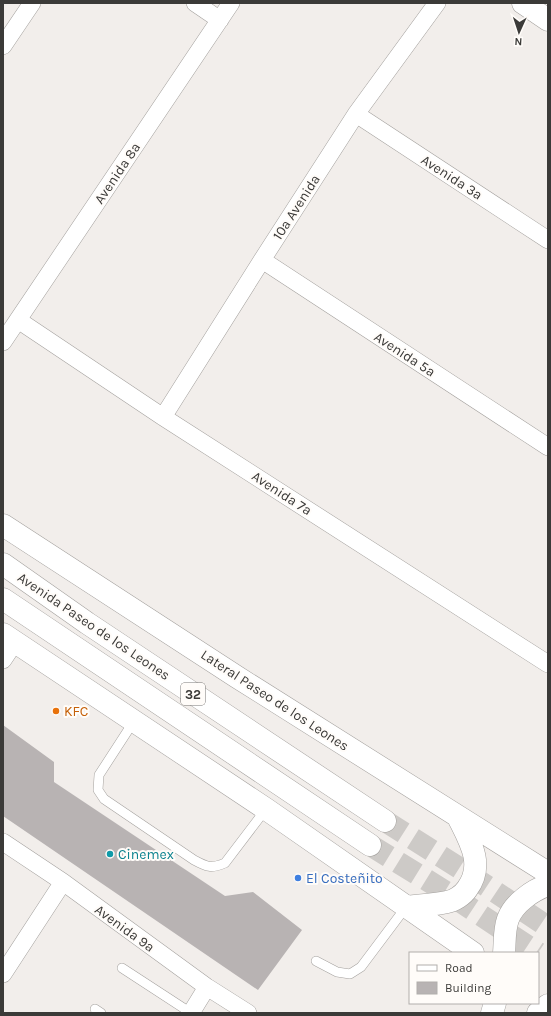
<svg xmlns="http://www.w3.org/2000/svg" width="551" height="1016" viewBox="0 0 551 1016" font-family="Karla,sans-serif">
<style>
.building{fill:#b8b3b3}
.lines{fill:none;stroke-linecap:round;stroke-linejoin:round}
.primary-tunnel{stroke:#cdcac7;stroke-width:22;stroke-dasharray:22 11;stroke-linecap:butt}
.lane-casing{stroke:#a4a19e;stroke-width:10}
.street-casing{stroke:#a4a19e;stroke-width:18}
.secondary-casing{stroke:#a4a19e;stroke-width:23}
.primary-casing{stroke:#a4a19e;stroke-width:23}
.lane{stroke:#fff;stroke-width:9}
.street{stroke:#fff;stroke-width:17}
.secondary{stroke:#fff;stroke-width:22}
.primary{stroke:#fff;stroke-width:22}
.food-dot{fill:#e8710a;stroke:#fffcf9;stroke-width:1.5}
.culture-dot{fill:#0f9aa8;stroke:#fffcf9;stroke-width:1.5}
.shop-dot{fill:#3f7fe0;stroke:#fffcf9;stroke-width:1.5}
.labels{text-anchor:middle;stroke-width:4;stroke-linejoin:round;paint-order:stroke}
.shield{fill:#fffcf9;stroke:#767472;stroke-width:1}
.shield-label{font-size:13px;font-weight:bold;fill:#3b3a38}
.street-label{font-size:14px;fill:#3b3a38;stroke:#fffcf9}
.food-label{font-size:14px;fill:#c56008;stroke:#fffcf9;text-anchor:start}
.culture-label{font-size:14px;fill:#0d838f;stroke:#fffcf9;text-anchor:start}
.shop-label{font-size:14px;fill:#366cbe;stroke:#fffcf9;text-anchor:start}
</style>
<rect width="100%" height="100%" fill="#f2eeeb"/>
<path class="building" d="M3,725L54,762V782L225,896L253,892L302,930L258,990L3,816Z"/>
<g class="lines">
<path class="primary-tunnel" d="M385,821L464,871L548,927
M370,845L446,892L538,953"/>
<defs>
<path id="lane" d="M134,721L99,775L98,790L104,799L194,860C207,867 211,869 225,863L266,809
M316,961L337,972L350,974L361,967L406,907
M122,968L191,1013
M95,1009L101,1013"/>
<path id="street" d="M195,3L220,20
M3,46L32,3
M356,114L548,240
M262,260L548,447
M18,320L163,417L548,664
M3,342L231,3
M163,417L262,260L356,114L437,3
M3,660L15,642
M3,842L63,882L207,987L248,1013
M3,974L63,882
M191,1013L207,987"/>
<path id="secondary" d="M523,3L548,20
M3,525L237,677L548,873
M3,634L266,809L473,953
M406,907C420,905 434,905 447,902C454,901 463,895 467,889C485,865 470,841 458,817
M504,953C505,942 504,930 508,919C514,903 533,890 548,885
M492,1013L495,1003
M538,1013L548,1005"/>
<path id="primary" d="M3,564L87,623L385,821
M3,599L370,845"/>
</defs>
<use href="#lane" class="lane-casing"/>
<use href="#street" class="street-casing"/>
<use href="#secondary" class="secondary-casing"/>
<use href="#primary" class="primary-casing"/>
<use href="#lane" class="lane"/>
<use href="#street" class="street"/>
<use href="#secondary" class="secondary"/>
<use href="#primary" class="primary"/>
</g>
<circle class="food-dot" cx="56" cy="711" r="4"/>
<circle class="culture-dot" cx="110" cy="854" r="4"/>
<circle class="shop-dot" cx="298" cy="878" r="4"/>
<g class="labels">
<rect class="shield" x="181" y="683" width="24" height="22" rx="3"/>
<g class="shield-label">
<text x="193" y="699">32</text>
</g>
<g class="street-label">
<text transform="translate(117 173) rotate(-56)" y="5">Avenida 8a</text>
<text transform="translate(452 177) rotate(33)" y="5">Avenida 3a</text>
<text transform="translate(296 207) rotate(-57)" y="5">10a Avenida</text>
<text transform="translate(405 354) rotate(33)" y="5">Avenida 5a</text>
<text transform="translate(282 493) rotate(33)" y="5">Avenida 7a</text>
<text transform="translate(94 626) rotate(34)" y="5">Avenida Paseo de los Leones</text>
<text transform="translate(275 700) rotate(33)" y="5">Lateral Paseo de los Leones</text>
<text transform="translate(125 928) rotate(36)" y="5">Avenida 9a</text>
</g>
<g class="food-label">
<text x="64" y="716">KFC</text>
</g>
<g class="culture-label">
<text x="118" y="859">Cinemex</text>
</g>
<g class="shop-label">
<text x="306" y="883">El Costeñito</text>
</g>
</g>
<rect width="551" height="1016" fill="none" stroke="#3b3a38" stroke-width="8"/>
<rect x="409" y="952" width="130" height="52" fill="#fffcf9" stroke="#b1aeac"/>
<rect x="417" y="965" width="20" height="6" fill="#ffffff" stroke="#b1aeac"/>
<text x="445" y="972" font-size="12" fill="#3b3a38">Road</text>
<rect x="417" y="982" width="20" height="12" fill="#b8b3b3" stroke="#b1aeac"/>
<text x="445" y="992" font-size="12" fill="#3b3a38">Building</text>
<g transform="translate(519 32) rotate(183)" stroke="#fffcf9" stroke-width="3" paint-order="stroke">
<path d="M0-3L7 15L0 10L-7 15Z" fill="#3b3a38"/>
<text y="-6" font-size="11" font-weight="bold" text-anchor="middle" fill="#3b3a38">N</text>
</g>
</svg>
